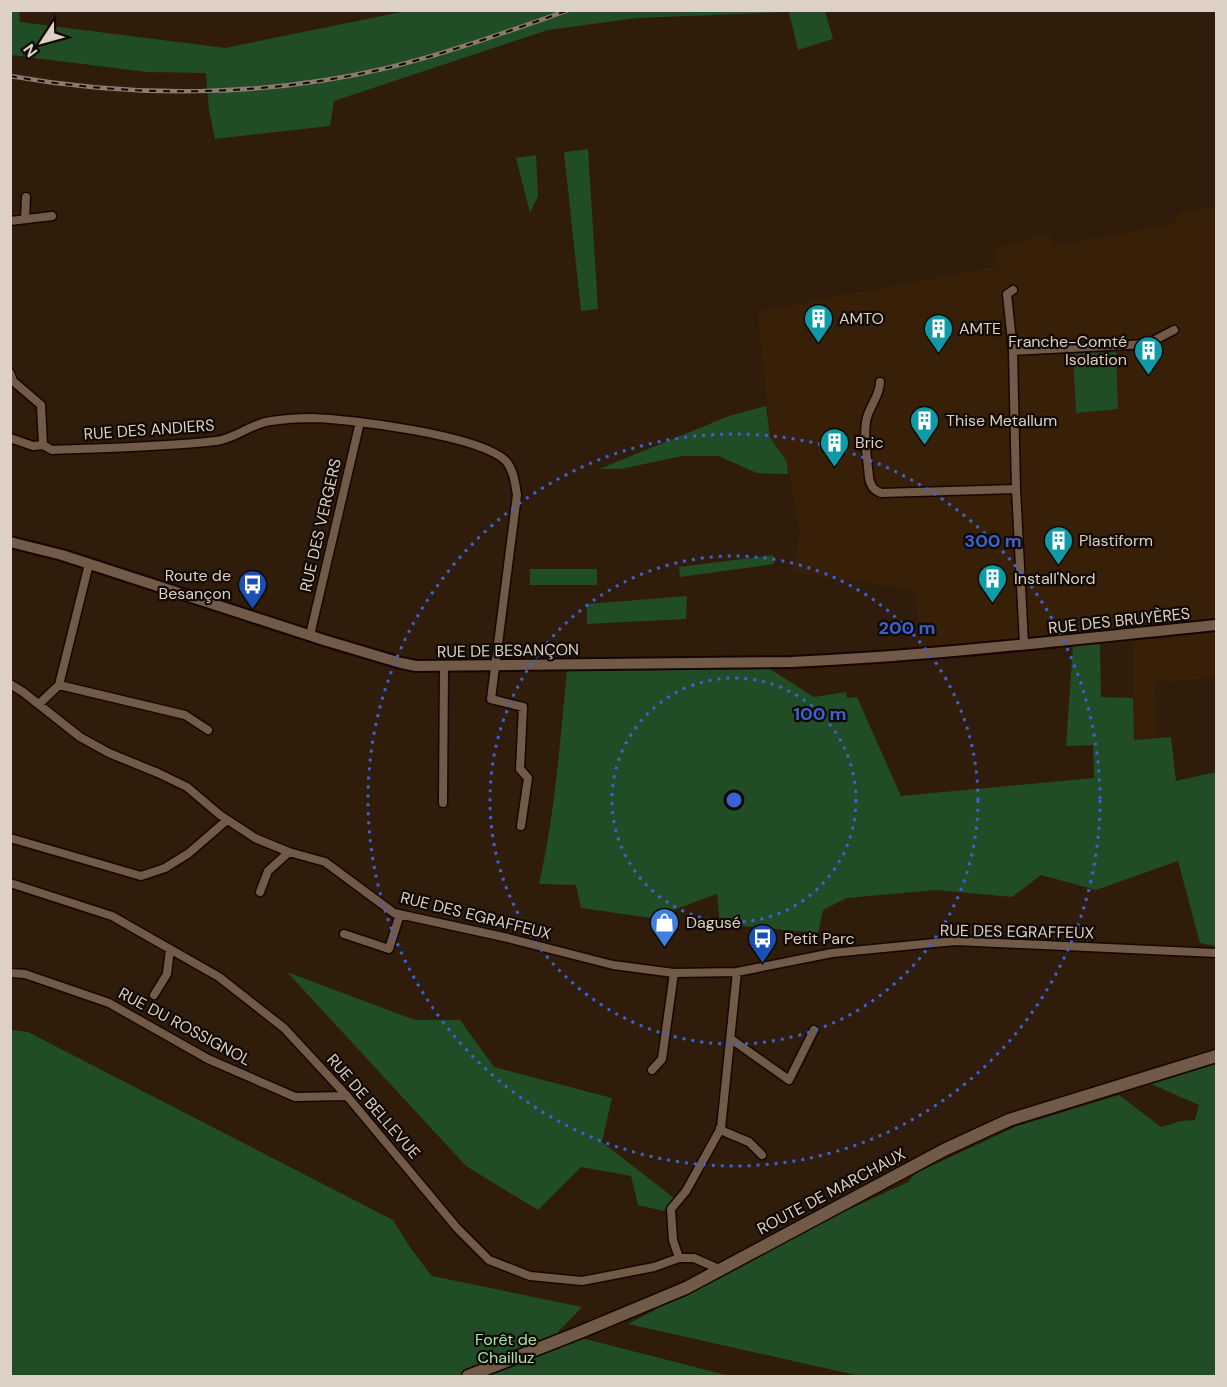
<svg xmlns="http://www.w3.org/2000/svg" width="1227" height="1387" viewBox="0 0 1227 1387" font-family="'DM Sans',sans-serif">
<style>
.built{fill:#382008}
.green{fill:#204c26}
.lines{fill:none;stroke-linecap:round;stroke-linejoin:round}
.minor-casing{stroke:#170600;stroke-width:11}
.tertiary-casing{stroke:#170600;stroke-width:14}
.secondary-casing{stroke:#170600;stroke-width:15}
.minor{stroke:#715a47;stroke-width:8}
.tertiary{stroke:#715a47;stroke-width:10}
.secondary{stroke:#715a47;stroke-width:12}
.rail-casing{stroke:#8c7c6e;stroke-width:4.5}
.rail{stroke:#110903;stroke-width:2;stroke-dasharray:7;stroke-linecap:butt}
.ring{fill:none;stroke:#3a62d5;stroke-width:3;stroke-dasharray:3 6}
.labels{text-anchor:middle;stroke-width:4.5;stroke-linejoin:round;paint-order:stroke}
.poi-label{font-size:16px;fill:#ddd0c5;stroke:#110903;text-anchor:start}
.street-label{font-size:16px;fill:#ddd0c5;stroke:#110903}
.park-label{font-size:16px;fill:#a1e8a7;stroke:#110903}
.centre{fill:#3a62d5;stroke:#110903;stroke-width:3}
.ring-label{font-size:18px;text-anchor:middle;font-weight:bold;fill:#3a62d5;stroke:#110903;stroke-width:4.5;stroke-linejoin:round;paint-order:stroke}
</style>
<rect width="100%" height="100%" fill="#2f1c0a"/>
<path class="built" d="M1216,207V678L1155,682L1157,737L1133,740V642L922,659L915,589L792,573L796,561L799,531L787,462L770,437L758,311L995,267V248L1049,234L1055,246L1172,224L1181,212Z"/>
<path class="green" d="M11,10L19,11L20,22L225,48L406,11H825L833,39L798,50L789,12L637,18L548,30L334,101L330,126L215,139L209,110L206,73L147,72L11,55Z
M588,149L598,309L581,311L564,152Z
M536,155L538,196L530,213L516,158Z
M1116,352L1118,409L1076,413L1073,354Z
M766,406L770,437L787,462L788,474L757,473L718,456H682L621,469H599L729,416Z
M773,555L774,564L680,577L679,567Z
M530,569H597V585H530Z
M687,596L686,619L587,624V604Z
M1100,643L1101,697L1133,698L1134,740L1171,737L1176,781L1216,772V946L1200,943L1178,861L1096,890L1041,875L1012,897L936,890L847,898L823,910L818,933L720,924L717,894L651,918L581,908L576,885L539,884C555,814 560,741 567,670L770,669L814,697L846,692L847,698L857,697L901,796L1094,778L1093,745L1066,746L1073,645Z
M287,972L415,1020H460L494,1067L612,1098L602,1142L674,1198L664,1211L638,1205L631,1176L581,1167L538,1210L466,1166Z
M11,1030L28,1032L393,1220L411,1249L432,1276L582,1307L558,1332L730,1376H11Z
M1216,1064V1376H860L628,1324L828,1219L908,1182L916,1173L1017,1126L1119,1095L1161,1127L1181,1121L1195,1120L1199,1105L1151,1084Z"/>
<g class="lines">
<defs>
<path id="minor" d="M25,219L26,197
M10,221L52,216
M1013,290L1007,294L1013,351
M10,373L13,381L41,405L43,445
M880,382C880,397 868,407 866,422C863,439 868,461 869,478C871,487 874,490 881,493L1016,489
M10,438L33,446L43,445L52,450C107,448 161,447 216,441C235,439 252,423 271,421C284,419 299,418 312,418C350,419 480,435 506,461C514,471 515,483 517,495L491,699L523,707L520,769L528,778L521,826
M310,635L360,422
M1024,644L1016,489L1013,351L1147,344L1174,330
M10,684L23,692L80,737L109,753L158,773L187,787L220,815L255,838L289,852L325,862L394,913L508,938L613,965L674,973L737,972L832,953L955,941L1216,953
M59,685L89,564
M39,704L59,685L185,715L208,730
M443,803L444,666
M10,838L141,876L165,868L189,853L227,820
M10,883L112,916L219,977L284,1028L347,1096L457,1228L489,1260L530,1276L582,1281L654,1267L679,1258H694L719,1269
M260,892L268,871L289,852
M344,934L389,949L400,914
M10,973L25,974L109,1003L208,1059L295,1097L347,1096
M154,995L167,974L170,949
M731,1039L789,1080L814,1030
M652,1070L662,1059L674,973
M720,1128L725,1132L749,1142L762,1155
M679,1258L673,1240L671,1209L686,1191L721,1128L737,972"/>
<path id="tertiary" d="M10,542L62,555L327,641L401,663L416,666L791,662C933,656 1075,639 1216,625"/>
<path id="secondary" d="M468,1376L578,1333L686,1288L944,1150L1009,1120L1216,1056"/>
</defs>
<use href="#minor" class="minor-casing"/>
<use href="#tertiary" class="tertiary-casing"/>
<use href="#secondary" class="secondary-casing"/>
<use href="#minor" class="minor"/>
<use href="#tertiary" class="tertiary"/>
<use href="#secondary" class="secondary"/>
<defs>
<path id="rail" d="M10,76C134,98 264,97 387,68C449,53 509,31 569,10"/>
</defs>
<use href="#rail" class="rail-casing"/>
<use href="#rail" class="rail"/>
</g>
<g class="ring">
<circle cx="734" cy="800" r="122"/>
<circle cx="734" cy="800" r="244"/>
<circle cx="734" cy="800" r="366"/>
</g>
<defs>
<symbol id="building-pin" viewBox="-11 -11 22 30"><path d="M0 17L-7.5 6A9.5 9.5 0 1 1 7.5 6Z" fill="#0f9aa8" stroke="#110903"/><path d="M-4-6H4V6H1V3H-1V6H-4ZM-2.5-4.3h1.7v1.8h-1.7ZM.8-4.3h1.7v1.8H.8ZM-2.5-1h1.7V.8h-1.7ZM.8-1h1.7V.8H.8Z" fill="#fff"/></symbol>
<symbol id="bus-pin" viewBox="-11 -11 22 30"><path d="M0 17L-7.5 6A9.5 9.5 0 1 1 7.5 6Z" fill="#1a4fb4" stroke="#110903"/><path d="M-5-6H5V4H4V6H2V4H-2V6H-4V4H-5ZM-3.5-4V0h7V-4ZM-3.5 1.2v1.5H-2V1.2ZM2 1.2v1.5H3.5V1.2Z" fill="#fff"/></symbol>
<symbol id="shop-pin" viewBox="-11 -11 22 30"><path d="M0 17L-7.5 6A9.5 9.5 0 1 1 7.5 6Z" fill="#3f7fe0" stroke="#110903"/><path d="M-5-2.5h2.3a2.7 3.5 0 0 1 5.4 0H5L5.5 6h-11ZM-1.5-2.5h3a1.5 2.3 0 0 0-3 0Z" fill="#fff"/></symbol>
</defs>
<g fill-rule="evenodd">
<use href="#building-pin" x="802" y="302" width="33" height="45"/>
<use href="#building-pin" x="922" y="312" width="33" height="45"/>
<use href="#building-pin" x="1132" y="334" width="33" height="45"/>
<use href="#building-pin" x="908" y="404" width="33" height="45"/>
<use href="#building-pin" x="818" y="426" width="33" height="45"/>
<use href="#building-pin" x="1042" y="524" width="33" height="45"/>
<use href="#building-pin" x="976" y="562" width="33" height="45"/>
<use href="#bus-pin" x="236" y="568" width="33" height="45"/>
<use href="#shop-pin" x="648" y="906" width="33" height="45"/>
<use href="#bus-pin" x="746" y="922" width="33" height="45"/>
</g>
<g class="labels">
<g class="poi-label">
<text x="839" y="324">AMTO</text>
<text x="959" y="334">AMTE</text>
<text x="1127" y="347" text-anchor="end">Franche-Comté<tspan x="1127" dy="18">Isolation</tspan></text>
<text x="946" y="426">Thise Metallum</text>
<text x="855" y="448">Bric</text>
<text x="1079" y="546">Plastiform</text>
<text x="231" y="581" text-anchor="end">Route de<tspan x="231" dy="18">Besançon</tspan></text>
<text x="1014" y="584">Install'Nord</text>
<text x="686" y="928">Dagusé</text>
<text x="784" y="944">Petit Parc</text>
</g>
<g class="street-label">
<text transform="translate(149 429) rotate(-4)" y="6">RUE DES ANDIERS</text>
<text transform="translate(320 525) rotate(-77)" y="6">RUE DES VERGERS</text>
<text transform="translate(1119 620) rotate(-6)" y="6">RUE DES BRUYÈRES</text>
<text transform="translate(508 650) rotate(-1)" y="6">RUE DE BESANÇON</text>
<text transform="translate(476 915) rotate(14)" y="6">RUE DES EGRAFFEUX</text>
<text transform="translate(1017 931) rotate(1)" y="6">RUE DES EGRAFFEUX</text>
<text transform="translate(185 1026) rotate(28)" y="6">RUE DU ROSSIGNOL</text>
<text transform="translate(374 1106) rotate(49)" y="6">RUE DE BELLEVUE</text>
<text transform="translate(831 1191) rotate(-28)" y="6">ROUTE DE MARCHAUX</text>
</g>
<g class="park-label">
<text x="506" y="1345">Forêt de<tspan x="506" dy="18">Chailluz</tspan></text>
</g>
</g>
<circle cx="734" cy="800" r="9" class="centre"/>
<g class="ring-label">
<text x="993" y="547">300 m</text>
<text x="907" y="634">200 m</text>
<text x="820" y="720">100 m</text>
</g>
<rect width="1227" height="1387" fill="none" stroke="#ddd0c5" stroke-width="24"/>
<g transform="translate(42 42) rotate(234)" stroke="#110903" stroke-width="4.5" paint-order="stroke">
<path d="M0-4.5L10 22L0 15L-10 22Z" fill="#ddd0c5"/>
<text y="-9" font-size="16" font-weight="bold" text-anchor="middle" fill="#ddd0c5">N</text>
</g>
</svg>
